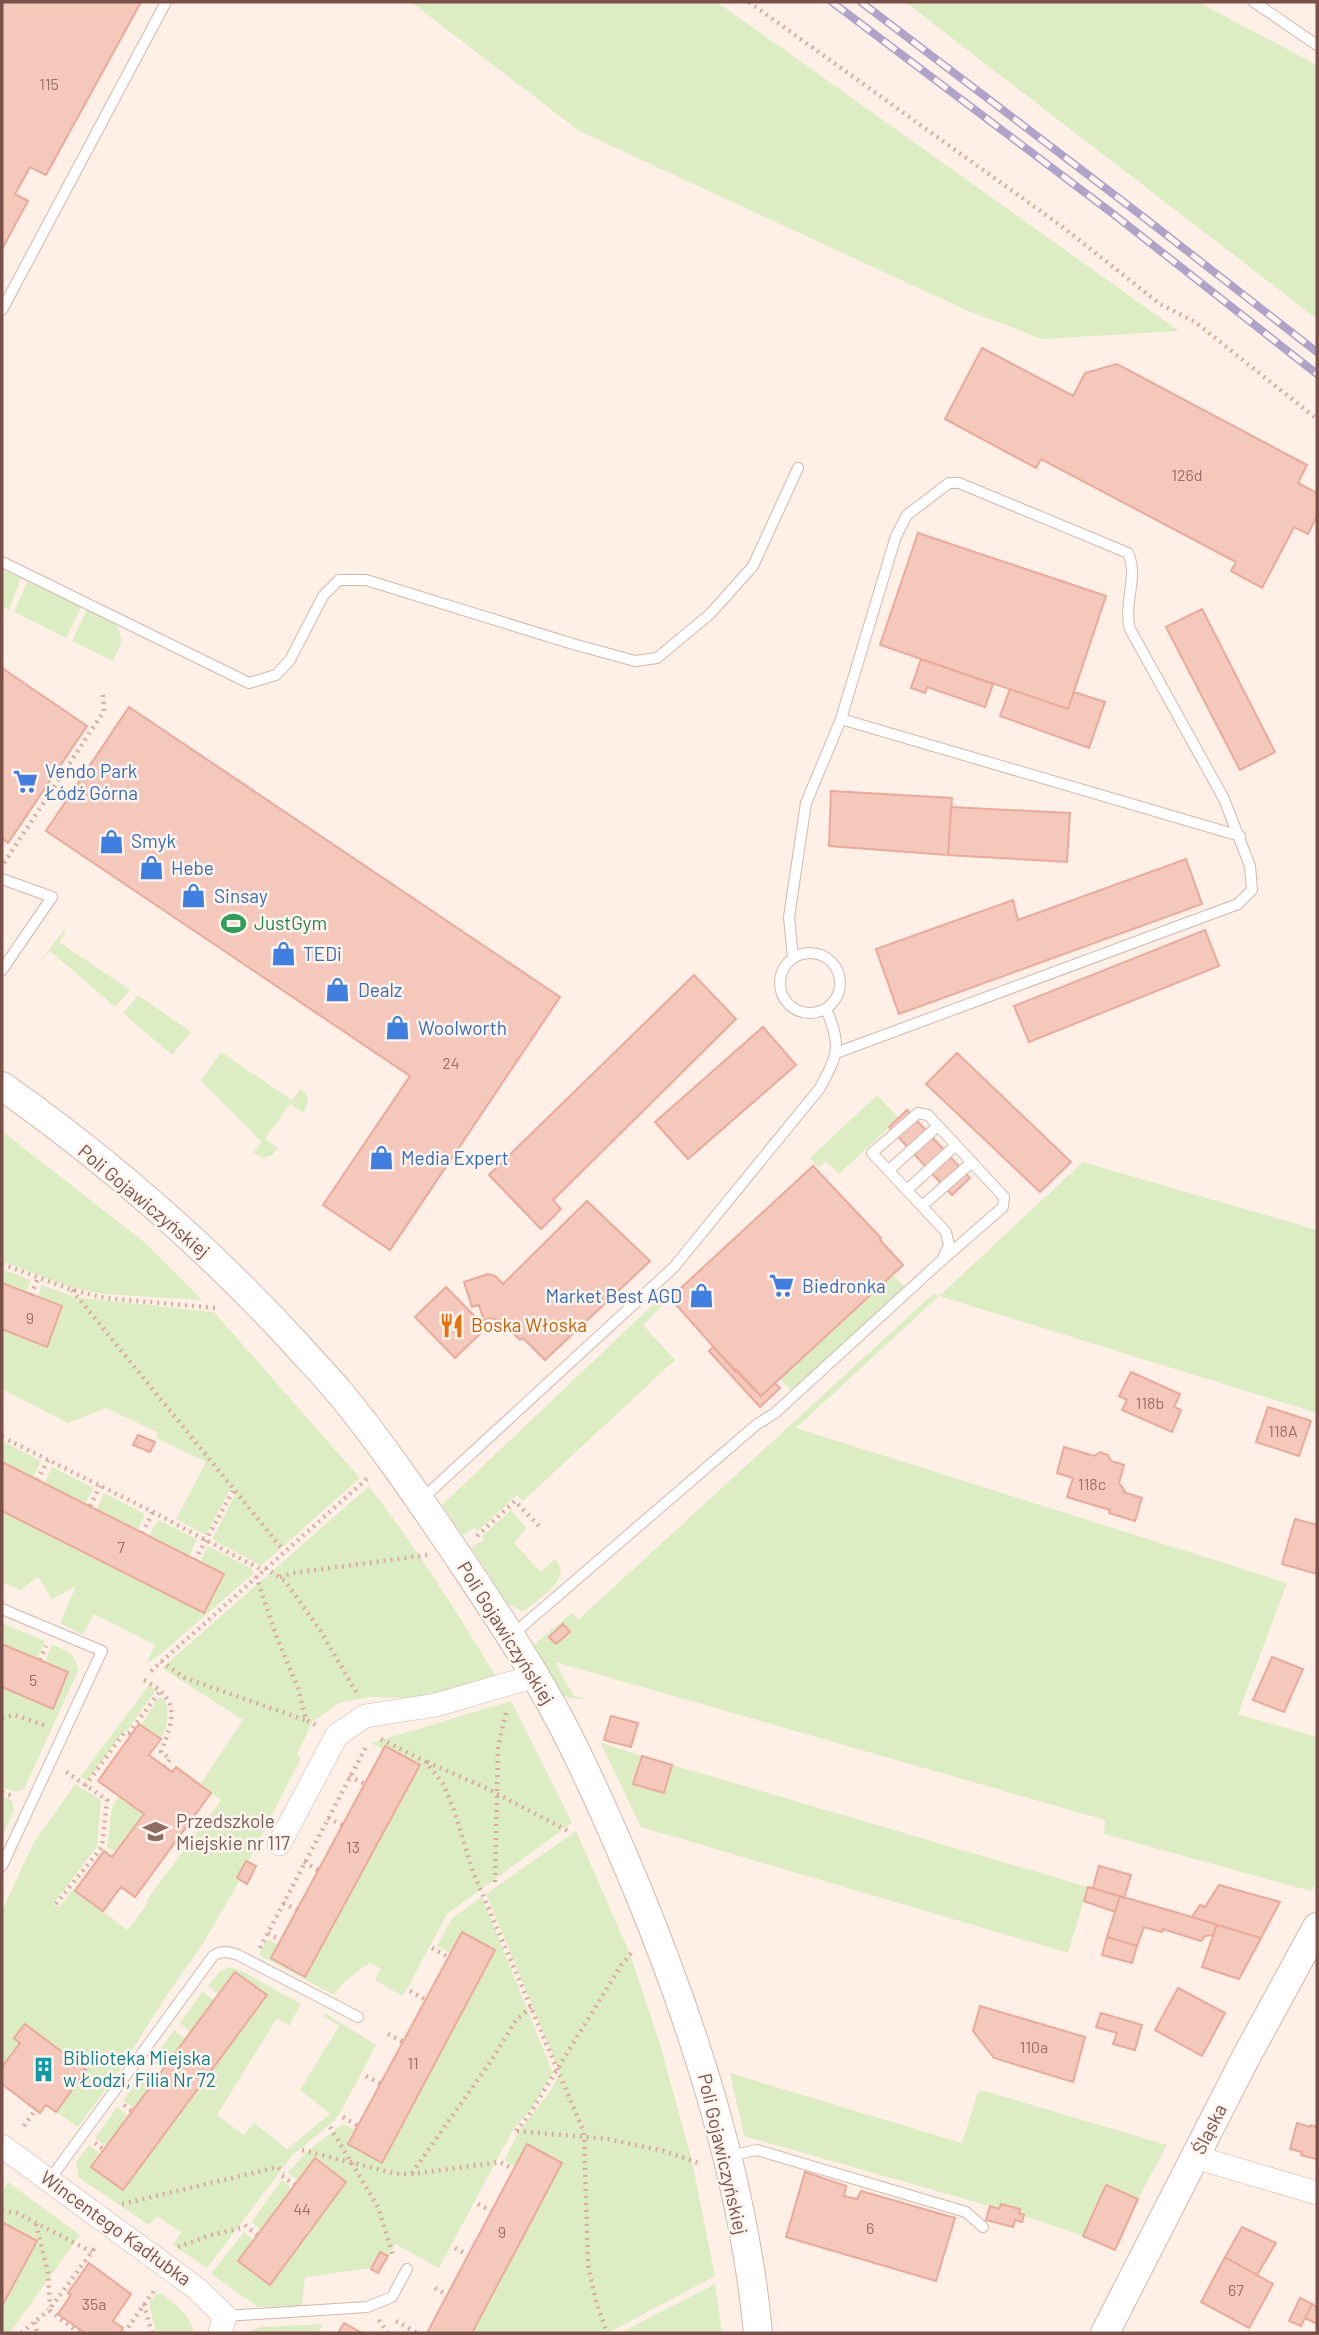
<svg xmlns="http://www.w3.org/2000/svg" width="1319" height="2335" viewBox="0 0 1319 2335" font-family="Barlow,sans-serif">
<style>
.green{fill:#dcedc3}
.building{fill:#f5c8bc;stroke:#e9aa9b;stroke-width:2}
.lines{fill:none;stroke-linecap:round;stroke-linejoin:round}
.service-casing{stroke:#d3b8ad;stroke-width:12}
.minor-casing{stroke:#d3b8ad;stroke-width:24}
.tertiary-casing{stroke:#d3b8ad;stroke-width:30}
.path{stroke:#daab9e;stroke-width:4.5;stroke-dasharray:2 5;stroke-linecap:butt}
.service{stroke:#fff;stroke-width:10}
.minor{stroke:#fff;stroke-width:23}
.tertiary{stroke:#fff;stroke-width:28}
.rail-casing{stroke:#b0a3c9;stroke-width:8}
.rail{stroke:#fff5ee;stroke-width:5;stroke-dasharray:16;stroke-linecap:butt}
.labels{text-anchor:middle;stroke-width:5;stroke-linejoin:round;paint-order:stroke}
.number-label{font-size:16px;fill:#986f66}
.shop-label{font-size:19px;fill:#366cbe;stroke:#fff5ee;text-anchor:start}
.leisure-label{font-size:19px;fill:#27864d;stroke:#fff5ee;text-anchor:start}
.street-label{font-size:19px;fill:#795149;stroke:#fff5ee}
.food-label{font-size:19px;fill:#c56008;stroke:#fff5ee;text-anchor:start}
.education-label{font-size:19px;fill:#785e54;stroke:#fff5ee;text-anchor:start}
.culture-label{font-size:19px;fill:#0d838f;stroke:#fff5ee;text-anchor:start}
</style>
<rect width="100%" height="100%" fill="#fef0e6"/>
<path class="green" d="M411,2H717L1179,331L1042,339L966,310L579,131Z
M905,2H1198L1317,65V319Z
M2,570L21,578L9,610L2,606Z
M27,582L82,606L66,638L14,612Z
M87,609L115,621L122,641L113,661L72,641Z
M65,929L66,930L59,942L130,990L115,1007L50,951L40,961Z
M138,995L191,1032L172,1055L123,1013Z
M221,1052L292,1100L300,1089C311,1096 309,1103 303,1113L290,1104L265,1139L278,1148L271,1156L262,1158L253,1152L262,1142L201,1081Z
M877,1095L899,1118L839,1174L826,1161L819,1168L810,1158Z
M2,1131L143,1241L202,1300L103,1294L69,1287L2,1261Z
M1083,1162L1317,1230V1413L939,1296L796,1428L1287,1583L1238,1714L1317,1737V1883L1311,1891L1104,1834L1105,1820L555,1662L574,1696L587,1699C577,1700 570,1698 561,1695L533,1645L572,1613L578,1620L933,1294L939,1296Z
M2,1269L31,1280L26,1293L2,1283Z
M893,1275L905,1287L791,1391L780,1378Z
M42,1285L74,1297L214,1312L360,1478L261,1566L212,1539L235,1495L231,1488L206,1535L176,1519L206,1462L156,1438L157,1432L106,1408L68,1423L2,1389V1329L47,1346L62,1307L37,1297Z
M665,1293L670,1298L643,1325L675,1360L523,1501L517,1495L478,1531L474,1528L463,1535L442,1505Z
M2,1441L41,1461L33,1478L2,1462Z
M52,1467L94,1488L85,1504L44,1483Z
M369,1486C417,1549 459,1615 500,1683L447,1699L369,1697L339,1703L312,1722L297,1755L301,1758L248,1862L246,1861L237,1878L240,1880L204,1942L163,2001L121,2068L78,2127L56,2112L86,2070L25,2024L14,2038L20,2043L2,2067V1911L33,1844L75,1784L101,1800L97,1847L53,1904L59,1907L104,1851L75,1891L128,1930L148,1903L146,1901L221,1800L200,1785L243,1720L162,1668Z
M104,1493L145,1514L137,1531L96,1510Z
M511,1510L526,1528L514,1543L541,1572L555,1559C574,1578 540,1597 527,1609L522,1611L508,1604L471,1547L484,1540L482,1536Z
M2,1511L204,1613L224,1575L200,1562L208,1546L252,1569L254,1573L161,1654L146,1664L155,1645L94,1614L83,1635L60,1623L76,1586L52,1600L38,1577L21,1590L2,1582Z
M158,1520L197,1539L189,1557L149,1536Z
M2,1623L45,1641L37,1659L2,1644Z
M52,1644L71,1653L79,1669L24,1789C15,1793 10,1790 2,1787V1687L53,1709L68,1672L45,1662Z
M149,1685L156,1690L126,1732L124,1731L87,1781L80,1777Z
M158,1698H164C170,1712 168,1726 161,1739L141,1725Z
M511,1701L572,1823L447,1914L403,1996L375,1980L381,1969L370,1963C357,1971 342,1982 334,1995L259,1955L267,1939L278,1945L271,1958L305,1976L419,1766L383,1750L371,1743Z
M600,1742L642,1756L1088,1887L1068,1953L641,1827Z
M2,1796L12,1800L14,1811L2,1838Z
M119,1796L144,1814L116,1852L107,1847L112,1807Z
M576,1831L630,1954L661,2048L692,2161L715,2276L608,2333H472L562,2163L527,2144L515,2166L504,2160L519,2131L551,2090L560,2073L486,1894Z
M482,1897L553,2073L531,2109L513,2130L439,2268L395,2244L388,2256L380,2252L371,2268L305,2277L302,2306L258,2307L211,2274L244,2232L254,2240L238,2261L270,2285L346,2182L315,2158L298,2180L288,2173L306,2152L343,2124L356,2130L349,2144L382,2162L495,1950L462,1932L450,1953L437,1946L452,1918Z
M229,1967L242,1971L301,2004L289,2026L277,2018L217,2115L244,2135L254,2123L287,2149L330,2114L300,2090L339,2026L323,2016L325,2013L376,2045L343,2108L335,2120L292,2156L207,2268L173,2245L181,2232L157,2216L149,2225L79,2178L76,2162L89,2145L101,2154L92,2167L124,2190L266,1995L235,1972L218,1994L208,1986L220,1971Z
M202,1992L214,2000L190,2032L180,2023Z
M174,2030L185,2038L163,2070L151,2061Z
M146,2069L157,2078L134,2108L123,2100Z
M730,2073L962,2143L978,2092L985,2091L1167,2145L1138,2199L1106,2185L1083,2236L1031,2218L744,2136Z
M117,2107L129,2116L106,2146L95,2138Z
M282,2180L292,2188L261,2230L251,2222Z
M8,2182L80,2235L11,2331L15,2333H2V2306L37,2241L2,2222V2193Z
M715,2284L722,2333H620Z
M161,2294C177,2305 189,2314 194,2333H156L149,2303L155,2295Z
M323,2324L318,2333H246L261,2327Z"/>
<path class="building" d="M2,2H141L46,175L30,167L15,194L28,201L2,249Z
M982,348L1073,396L1085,373L1117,364L1307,465L1298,483L1317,493V516L1308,534L1294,527L1262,588L1231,571L1236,562L1041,459L1036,468L945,419Z
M918,533L1106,596L1068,709L880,645Z
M1202,609L1275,752L1240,770L1166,627Z
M921,659L993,684L985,707L927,687L925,693L911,688Z
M2,668L87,726L8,843L2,838Z
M1010,689L1068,709L1074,692L1105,702L1089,748L1000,716Z
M129,707L560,997L390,1250L323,1205L410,1076L46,831Z
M831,791L952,798L948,855L829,846Z
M951,807L1070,813L1067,862L948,855Z
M1186,859L1202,904L899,1014L876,949L1013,900L1018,920Z
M1205,930L1219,966L1029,1042L1014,1006Z
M694,975L736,1019L553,1200L561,1209L541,1229L489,1175Z
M763,1027L796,1065L688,1159L655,1122Z
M957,1053L1071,1162L1040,1192L926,1084Z
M907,1110L970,1178L952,1195L889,1127Z
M813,1166L881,1238L880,1240L903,1265L761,1396L737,1370L736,1372L670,1298Z
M587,1201L650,1261L545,1360L523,1338L520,1340L501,1321L491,1318L484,1321L479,1305L472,1307L464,1282L488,1274L495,1276L503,1284Z
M2,1283L62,1306L47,1347L2,1329Z
M446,1287L486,1328L455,1358L415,1317Z
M713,1347L761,1396L775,1383L780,1388L760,1407L709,1351Z
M1131,1372L1180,1394L1174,1407L1181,1410L1172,1432L1122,1410L1127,1400L1119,1396Z
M1268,1407L1311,1421L1299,1456L1256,1442Z
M138,1435L155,1442L150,1452L133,1445Z
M1064,1447L1094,1456L1100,1452L1108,1455L1111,1461L1124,1465L1119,1483L1125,1491L1123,1492L1142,1498L1135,1521L1109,1513L1110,1510L1067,1497L1073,1478L1057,1473Z
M2,1462L224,1574L204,1613L2,1511Z
M1295,1519L1317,1525V1574L1282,1564Z
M563,1624L570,1632L556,1644L549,1637Z
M2,1644L68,1672L53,1709L2,1687Z
M1272,1657L1303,1669L1284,1712L1253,1700Z
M611,1716L638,1723L631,1747L604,1740Z
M139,1724L161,1739L149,1755L172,1772L176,1767L211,1793L135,1897L121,1887L103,1911L75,1891L104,1851L112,1857L144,1814L98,1781Z
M385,1746L420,1765L305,1977L271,1958Z
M642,1756L672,1765L664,1793L633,1784Z
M246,1861L256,1866L247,1884L237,1878Z
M1099,1866L1131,1875L1124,1898L1093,1888Z
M1219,1885L1280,1902L1261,1938L1192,1917L1200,1905L1205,1907Z
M1088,1887L1120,1896L1115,1912L1084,1901Z
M1120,1896L1192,1917L1217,1925L1213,1935L1205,1936L1201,1941L1163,1929L1162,1932L1144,1927L1137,1946L1107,1937Z
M1217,1925L1261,1938L1239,1979L1202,1967Z
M462,1932L495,1950L382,2163L348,2144Z
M1107,1937L1137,1946L1132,1963L1102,1955Z
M235,1972L267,1995L123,2190L91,2167Z
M1178,1988L1225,2013L1202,2056L1155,2030Z
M980,2006L1085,2037L1073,2082L994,2058L973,2031Z
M1101,2013L1142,2025L1135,2050L1113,2044L1117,2033L1096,2027Z
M25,2024L86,2070L56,2112L46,2105L40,2113L2,2084V2067L20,2043L14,2038Z
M1297,2123L1310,2127L1311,2125L1317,2127V2162L1316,2159L1301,2155L1302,2152L1290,2149Z
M527,2144L562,2163L472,2333H427Z
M315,2158L346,2182L270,2285L238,2261Z
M805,2172L846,2186L844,2196L857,2199L861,2191L955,2218L936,2281L786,2237Z
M1106,2185L1138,2199L1115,2250L1083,2236Z
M1001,2204L1020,2209L1019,2213L1024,2215L1022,2222L1015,2220L1013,2227L986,2220L990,2206L999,2209Z
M2,2222L37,2241L2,2306Z
M1242,2227L1276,2243L1257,2275L1225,2257Z
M380,2252L388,2256L378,2273L371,2269Z
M1225,2257L1273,2284L1249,2328L1201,2302Z
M89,2263L131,2294L113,2321L123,2328L119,2333H85L58,2314L71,2295L68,2293Z
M1300,2298L1312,2304L1301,2326L1289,2321Z
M1312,2304L1317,2307V2324L1305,2318Z
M344,2323L362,2333H338Z"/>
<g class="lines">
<defs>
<path id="service" d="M1254,2L1317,45
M2,310L166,2
M2,562L249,683L276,675L290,660L323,596L339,580H366L573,644L635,661L657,658L710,614L753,566L798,468
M841,719L1240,836
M2,879L52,897L2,970
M780 983a30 30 0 1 1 60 0a30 30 0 1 1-60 0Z
M793,958L789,917L806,803L841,719L896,536L907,515L949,483H959L1128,553C1139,576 1123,604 1130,629L1224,799L1250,866L1252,890L1238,904L836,1053
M889,1170L938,1126
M907,1190L956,1145
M922,1206L972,1162
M422,1499L674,1267L820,1088C838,1054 842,1046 826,1009
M2,1609L102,1651L2,1866
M512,1635L756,1425L775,1413L942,1260L949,1245L946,1232L872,1153L918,1113L928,1115L1004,1197L1003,1207L940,1262
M729,2156L757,2150L966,2212L983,2227
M50,2179L213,1956C222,1950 228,1952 238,1955L358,2017
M225,2316L367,2307L392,2297L407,2269"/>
<path id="minor" d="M279,1844L337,1735L365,1716L436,1705L535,1676
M2,2146L196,2288L225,2316L220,2333
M1195,2157L1317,2193"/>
<path id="tertiary" d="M2,1086C108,1161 208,1248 296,1344C311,1361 327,1377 341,1394C381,1443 417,1496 452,1547C491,1606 531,1664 563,1726C592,1782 617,1840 641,1898C697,2036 744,2184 758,2333
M1105,2333L1245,2059L1317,1927"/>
</defs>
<use href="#service" class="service-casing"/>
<use href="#minor" class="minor-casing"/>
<use href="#tertiary" class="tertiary-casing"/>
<path class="path" d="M749,2L1064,228L1160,304L1195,322L1317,419
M4,863L104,711L103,694
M2,1264L72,1290L105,1298L215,1308
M72,1290L284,1551
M31,1295L38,1278
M2,1437L153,1512L262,1570
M37,1480L48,1460
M90,1506L100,1486
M142,1533L153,1512
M477,1536L515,1501L539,1526
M195,1560L233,1491
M265,1568L285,1581L320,1630L358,1695
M256,1576L277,1638L298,1688L306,1720L316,1725
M280,1577L293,1573L427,1555
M40,1660L46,1646
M161,1661L185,1678L305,1720
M151,1671L370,1476
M144,1680C181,1700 174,1718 161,1752L170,1759L164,1767
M2,1718L14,1715L47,1726
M381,1739L426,1762L443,1784L454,1810L473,1872L584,2132L588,2265L596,2302L607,2333
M427,1762L486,1788L568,1831
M349,1776L365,1784
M85,1786L124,1733H129L160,1691
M2,1792L14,1797
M328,1818L342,1825
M304,1862L318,1870
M495,1882L498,1747L507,1709
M283,1903L297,1910
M56,1904L102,1847L107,1800L65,1771
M268,1933L280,1940
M260,1948L367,1745
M432,1948L448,1957
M410,1991L426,2000
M388,2034L403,2042
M366,2076L381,2084
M124,2105L132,2111
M343,2117L358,2126
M24,2126L36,2109
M330,2127L378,2207L394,2258
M516,2131L529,2115L622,1964L634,1950
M517,2131L608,2139L664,2151L701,2164
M95,2143L104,2150
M302,2150L397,2174H412L500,2162L513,2169
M412,2173L491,2061L516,2020L531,2007
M282,2176L295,2185
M122,2204L278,2167L284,2173
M478,2204L491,2211
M2,2211L17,2213L92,2252
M36,2224L48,2273L50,2307
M245,2225L257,2235
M178,2247L208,2236L244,2227
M455,2248L468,2255
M435,2288L447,2295
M144,2304L152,2333
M379,2320L388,2333
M396,2321L417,2333
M35,2322L37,2333
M21,2333L49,2310
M79,2333L49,2310L97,2245
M124,2333L156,2288"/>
<use href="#service" class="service"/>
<use href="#minor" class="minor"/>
<use href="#tertiary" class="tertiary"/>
<defs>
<path id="rail" d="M832,2L1112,213L1317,374
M861,2L1146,219L1317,352"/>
</defs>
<use href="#rail" class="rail-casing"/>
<use href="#rail" class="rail"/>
</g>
<defs>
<symbol id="supermarket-bare" viewBox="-9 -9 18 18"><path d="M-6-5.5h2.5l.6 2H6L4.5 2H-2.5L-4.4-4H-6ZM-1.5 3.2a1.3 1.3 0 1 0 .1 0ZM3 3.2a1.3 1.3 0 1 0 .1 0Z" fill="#3f7fe0" stroke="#fff5ee" stroke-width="2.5" paint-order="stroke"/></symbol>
<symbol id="shop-bare" viewBox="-9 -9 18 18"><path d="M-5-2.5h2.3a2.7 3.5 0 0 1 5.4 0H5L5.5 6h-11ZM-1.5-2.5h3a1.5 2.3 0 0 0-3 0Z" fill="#3f7fe0" stroke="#fff5ee" stroke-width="2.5" paint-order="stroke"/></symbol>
<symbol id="stadium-bare" viewBox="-9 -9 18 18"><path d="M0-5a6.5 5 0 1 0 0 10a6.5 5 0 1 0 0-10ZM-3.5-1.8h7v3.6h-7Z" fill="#2e9e5b" stroke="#fff5ee" stroke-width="2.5" paint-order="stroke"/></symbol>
<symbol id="restaurant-bare" viewBox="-9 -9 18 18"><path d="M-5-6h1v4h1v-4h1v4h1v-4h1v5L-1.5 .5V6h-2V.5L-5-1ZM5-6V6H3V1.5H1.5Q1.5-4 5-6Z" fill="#e8710a" stroke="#fff5ee" stroke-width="2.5" paint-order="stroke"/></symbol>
<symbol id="school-bare" viewBox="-9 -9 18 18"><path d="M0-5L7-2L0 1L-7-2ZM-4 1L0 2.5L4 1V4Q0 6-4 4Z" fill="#8d6e63" stroke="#fff5ee" stroke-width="2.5" paint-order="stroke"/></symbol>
<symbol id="building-bare" viewBox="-9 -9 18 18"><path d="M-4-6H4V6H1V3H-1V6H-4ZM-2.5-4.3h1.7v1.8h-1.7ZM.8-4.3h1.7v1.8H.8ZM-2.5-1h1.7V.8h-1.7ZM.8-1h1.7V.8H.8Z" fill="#0f9aa8" stroke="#fff5ee" stroke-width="2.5" paint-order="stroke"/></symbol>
</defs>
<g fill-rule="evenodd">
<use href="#supermarket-bare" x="8" y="764" width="35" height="35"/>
<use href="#shop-bare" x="94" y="824" width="35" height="35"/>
<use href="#shop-bare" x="134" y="850" width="35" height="35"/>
<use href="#shop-bare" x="176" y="878" width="35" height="35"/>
<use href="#stadium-bare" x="216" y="906" width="35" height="35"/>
<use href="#shop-bare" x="266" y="936" width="35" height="35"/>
<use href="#shop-bare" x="320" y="972" width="35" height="35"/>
<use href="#shop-bare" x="380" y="1010" width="35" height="35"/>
<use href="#shop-bare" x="364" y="1140" width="35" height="35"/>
<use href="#supermarket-bare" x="764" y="1268" width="35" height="35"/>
<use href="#shop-bare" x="684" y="1278" width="35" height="35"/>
<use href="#restaurant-bare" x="434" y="1308" width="35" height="35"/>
<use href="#school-bare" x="138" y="1814" width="35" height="35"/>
<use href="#building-bare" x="26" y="2052" width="35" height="35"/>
</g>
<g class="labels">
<g class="number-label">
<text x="49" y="90">115</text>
<text x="1187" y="481">126d</text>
<text x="451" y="1069">24</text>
<text x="30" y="1324">9</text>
<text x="1150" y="1409">118b</text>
<text x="1283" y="1437">118A</text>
<text x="1092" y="1490">118c</text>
<text x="121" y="1553">7</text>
<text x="33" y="1686">5</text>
<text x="353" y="1853">13</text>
<text x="1034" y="2053">110a</text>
<text x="413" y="2069">11</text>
<text x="302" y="2215">44</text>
<text x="870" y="2234">6</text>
<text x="502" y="2238">9</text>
<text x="1236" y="2296">67</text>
<text x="94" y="2310">35a</text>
</g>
<g class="shop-label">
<text x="45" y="778">Vendo Park<tspan x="45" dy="22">Łódź Górna</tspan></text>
<text x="131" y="848">Smyk</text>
<text x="171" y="875">Hebe</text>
<text x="214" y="903">Sinsay</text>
<text x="303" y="961">TEDi</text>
<text x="358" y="997">Dealz</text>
<text x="418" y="1035">Woolworth</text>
<text x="401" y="1165">Media Expert</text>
<text x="802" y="1293">Biedronka</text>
<text x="682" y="1303" text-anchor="end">Market Best AGD</text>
</g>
<g class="leisure-label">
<text x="254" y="930">JustGym</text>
</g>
<g class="street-label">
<text transform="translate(144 1201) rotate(40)" y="7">Poli Gojawiczyńskiej</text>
<text transform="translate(506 1633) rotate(58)" y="7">Poli Gojawiczyńskiej</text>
<text transform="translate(1209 2129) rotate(-63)" y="7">Śląska</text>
<text transform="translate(723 2154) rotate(77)" y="7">Poli Gojawiczyńskiej</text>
<text transform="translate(116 2228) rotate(36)" y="7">Wincentego Kadłubka</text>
</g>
<g class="food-label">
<text x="471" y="1332">Boska Włoska</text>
</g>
<g class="education-label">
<text x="176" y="1828">Przedszkole<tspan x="176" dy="22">Miejskie nr 117</tspan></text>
</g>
<g class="culture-label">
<text x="63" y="2065">Biblioteka Miejska<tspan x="63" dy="22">w Łodzi, Filia Nr 72</tspan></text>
</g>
</g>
<rect width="1319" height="2335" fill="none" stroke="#795149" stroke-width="7"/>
</svg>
